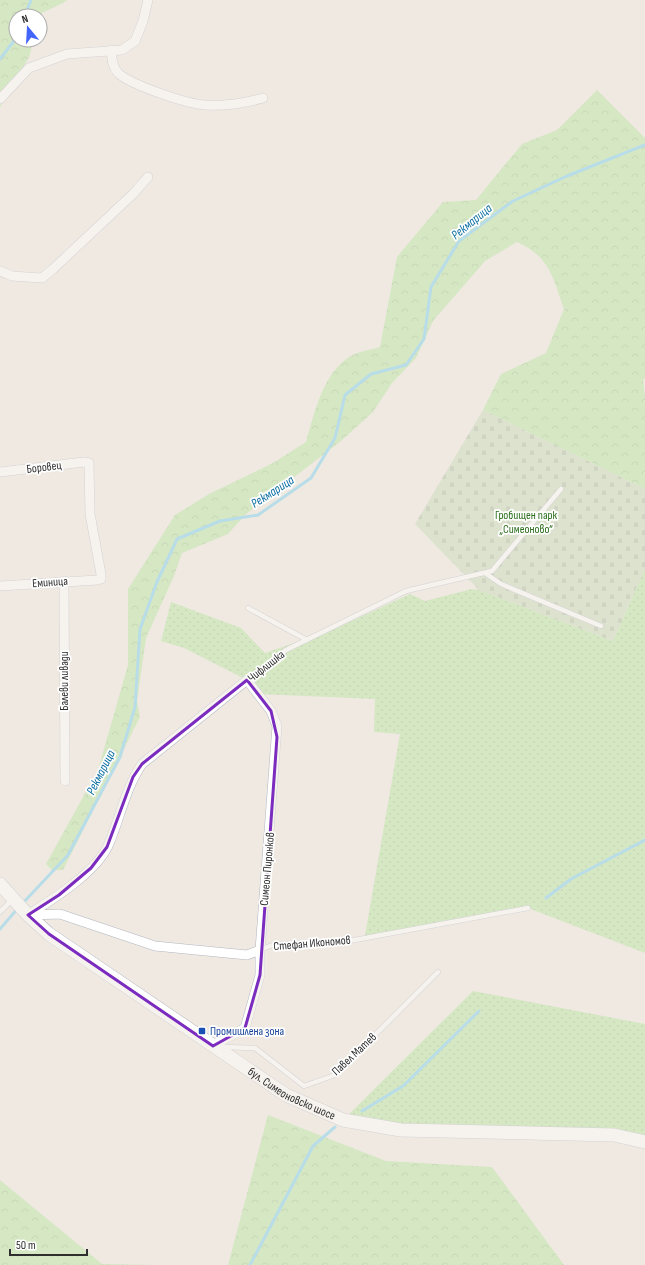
<svg xmlns="http://www.w3.org/2000/svg" width="645" height="1265" viewBox="0 0 645 1265" font-family="'Sofia Sans Condensed',sans-serif">
<style>
.grass{fill:url(#grass-dots)}
.forest{fill:url(#forest-crowns)}
.cemetery{fill:url(#cemetery-stones)}
.lines{fill:none;stroke-linecap:round;stroke-linejoin:round}
.stream{stroke:#75cff0;stroke-width:3}
.lane-casing{stroke:#b4b7c1;stroke-width:5.5}
.street-casing{stroke:#b4b7c1;stroke-width:10}
.secondary-casing{stroke:#b4b7c1;stroke-width:14}
.lane{stroke:#fff;stroke-width:4.5}
.street{stroke:#fff;stroke-width:9}
.secondary{stroke:#fff;stroke-width:13}
.marked{fill:none;stroke:#7b2cbf;stroke-width:3;stroke-linejoin:round}
.transit-dot{fill:#1a4fb4;stroke:#fff;stroke-width:1.5}
.labels{text-anchor:middle;stroke-width:3.5;stroke-linejoin:round;paint-order:stroke}
.street-label{font-size:12px;fill:#2e2e2e;stroke:#fff}
.park-label{font-size:12px;fill:#2c6e1b;stroke:#fff}
.transit-label{font-size:12px;fill:#164399;stroke:#fff;text-anchor:start}
.water-label{font-size:13px;font-style:italic;fill:#0d6fa3;stroke:#fff}
</style>
<defs>
<pattern id="grass-dots" width="8" height="8" patternUnits="userSpaceOnUse"><rect width="8" height="8" fill="#b6e59e"/><path d="M2 2h.1M6 6h.1" fill="none" stroke="#9dc588" stroke-width="1.8" stroke-linecap="round"/></pattern>
<pattern id="forest-crowns" width="20" height="18" patternUnits="userSpaceOnUse"><rect width="20" height="18" fill="#b6e59e"/><path d="M2 6a3 3 0 1 1 6 0M12 15a3 3 0 1 1 6 0" fill="none" stroke="#9dc588"/></pattern>
<pattern id="cemetery-stones" width="16" height="16" patternUnits="userSpaceOnUse"><rect width="16" height="16" fill="#c8d9b8"/><path d="M2 7V4a2 2 0 0 1 4 0v3zM10 15v-3a2 2 0 0 1 4 0v3z" fill="#acbb9e"/></pattern>
</defs>
<rect width="100%" height="100%" fill="#efe9e1"/>
<path class="grass" d="M645,568V953L528,908L365,936L400,734L374,732L375,699L259,694L247,680L184,648L161,641L171,602L241,628L265,653L332,630L410,594L425,601L472,589L479,590L613,641Z
M473,991L645,1024V1142L343,1120Z"/>
<path class="forest" d="M0,0H67L63,3L42,13L40,18V16H16V40H34L29,57L0,107Z
M597,90L645,138V379H643L645,396V489L483,410L501,374L546,353L564,309C553,278 550,257 517,242L485,261L433,321L416,358L392,383L373,412L341,441L245,515L228,534L182,553L174,576L146,638L137,701L140,717L63,870H52L46,864L98,770L128,665V589L175,515L209,494L273,463L306,442C314,414 323,372 351,356C359,351 371,350 380,347L397,257L443,202L476,200L522,144L557,130Z
M268,1115L386,1161L492,1167L564,1265H228Z
M0,1180L102,1264L155,1265H0Z"/>
<path class="cemetery" d="M483,410L645,489V568L613,641L479,590L415,524Z"/>
<g class="lines">
<path class="stream" d="M25,16L31,0
M0,59L16,38
M546,898L571,879L645,840
M22,904L68,855L120,757L135,707L140,629L157,582L177,539L220,521L258,515L311,478L335,438L345,395L371,374L406,365L424,339L431,287L459,241L513,201L567,176L645,145
M0,929L18,908
M362,1111L403,1086L479,1011
M250,1265L313,1146L335,1127"/>
<defs>
<path id="lane" d="M485,573L501,584L601,626
M248,608L307,640
M247,680L286,650L406,591L492,571L561,489
M0,912L12,900
M260,950L275,944L344,942L528,908
M221,1047L255,1048L304,1086L335,1075L438,972"/>
<path id="street" d="M111,50C112,58 112,67 118,73C131,85 187,104 205,105C223,106 245,103 263,98
M0,99L29,68L67,54L122,50L135,41L143,21L148,0
M0,271L12,276L42,278L53,269L133,194L148,177
M0,472L84,462L89,463L90,514L101,574V579L97,580L0,586
M64,581L65,781
M28,915C53,899 95,873 108,846C120,819 125,789 142,764L247,680L271,711L277,726L260,950V975L245,1028L213,1046
M29,915L60,914L155,946L247,955L260,950"/>
<g id="secondary">
<path id="s1" d="M0,884L28,915L49,934L286,1095L343,1120L401,1130L614,1135L645,1142"/>
</g>
</defs>
<use href="#lane" class="lane-casing"/>
<use href="#street" class="street-casing"/>
<use href="#secondary" class="secondary-casing"/>
<use href="#lane" class="lane"/>
<use href="#street" class="street"/>
<use href="#secondary" class="secondary"/>
</g>
<path d="M0 0H645V1265H0ZM247,680L271,711L277,737L260,975L245,1028L213,1046L49,934L28,915L59,895L91,868L107,847L133,777L142,764Z" fill="#efe9e1" fill-opacity=".55" fill-rule="evenodd"/>
<path class="marked" d="M247,680L271,711L277,737L260,975L245,1028L213,1046L49,934L28,915L59,895L91,868L107,847L133,777L142,764Z"/>
<rect class="transit-dot" x="198" y="1027" width="8" height="8" rx="2"/>
<g class="labels">
<g class="street-label">
<text transform="translate(44 467) rotate(-7)" y="4">Боровец</text>
<text transform="translate(50 582) rotate(-4)" y="4">Еминица</text>
<text transform="translate(266 666) rotate(-38)" y="4">Чифлишка</text>
<text transform="translate(64 681) rotate(-90)" y="4">Балеви ливади</text>
<text transform="translate(267 869) rotate(-85)" y="4">Симеон Пиронков</text>
<text transform="translate(312 943) rotate(-5)" y="4">Стефан Икономов</text>
<text transform="translate(354 1054) rotate(-43)" y="4">Павел Матев</text>
<text dy="4" stroke="none"><textPath href="#s1" startOffset="361">бул. Симеоновско шосе</textPath></text>
</g>
<g class="park-label">
<text x="526" y="519">Гробищен парк<tspan x="526" dy="14">„Симеоново“</tspan></text>
</g>
<g class="transit-label">
<text x="210" y="1035">Промишлена зона</text>
</g>
<g class="water-label">
<text transform="translate(471 221) rotate(-39)" y="5">Рекмарица</text>
<text transform="translate(272 491) rotate(-33)" y="5">Рекмарица</text>
<text transform="translate(100 772) rotate(-63)" y="5">Рекмарица</text>
</g>
</g>
<g transform="translate(28 28) rotate(342)"><circle r="19" fill="#ffffff" stroke="#ababab"/>
<path d="M0-3L7 15L0 10L-7 15Z" fill="#4264fb"/>
<text y="-6" font-size="11" font-weight="bold" text-anchor="middle" fill="#2e2e2e">N</text>
</g>
<path d="M10 1249v6h77v-6" fill="none" stroke="#2e2e2e" stroke-width="2"/>
<text x="16" y="1249" font-size="12" fill="#2e2e2e" stroke="#ffffff" stroke-width="3" paint-order="stroke">50 m</text>
</svg>
